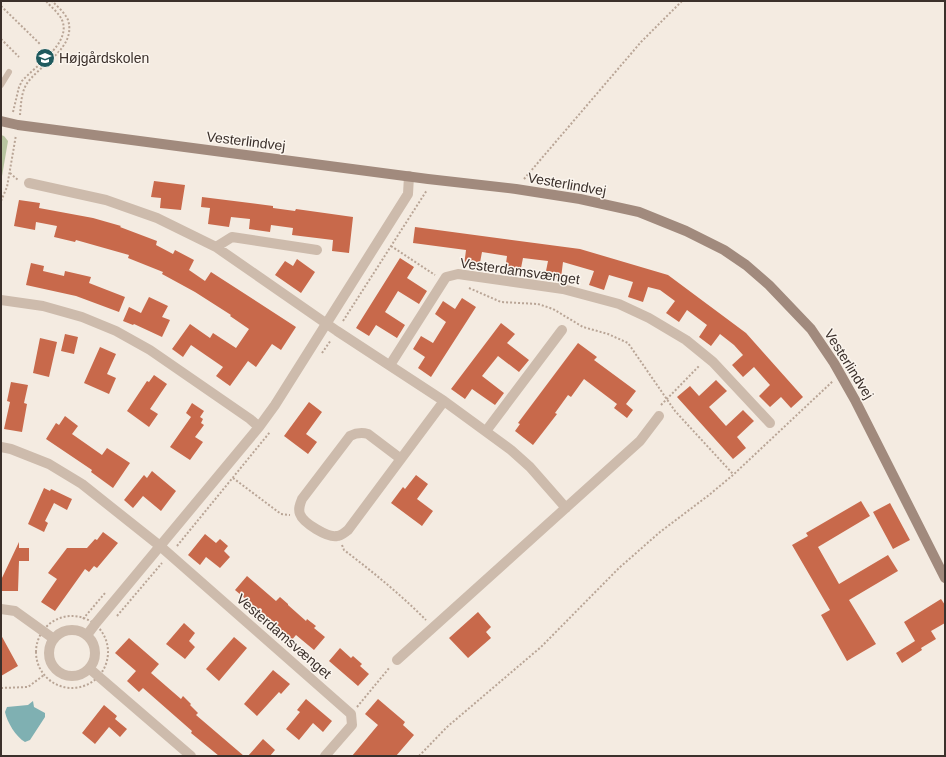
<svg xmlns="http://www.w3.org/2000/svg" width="946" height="757" viewBox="0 0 946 757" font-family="Helvetica,sans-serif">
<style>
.green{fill:#b8c4a0}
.water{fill:#7fb0b2}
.building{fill:#c8694b}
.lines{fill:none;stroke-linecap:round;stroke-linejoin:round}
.path{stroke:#b9a596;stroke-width:2;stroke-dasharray:2 2;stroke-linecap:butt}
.lane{stroke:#cdbbac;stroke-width:6}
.street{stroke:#cdbbac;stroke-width:10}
.secondary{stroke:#a18a7d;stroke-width:10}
.labels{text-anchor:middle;stroke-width:3;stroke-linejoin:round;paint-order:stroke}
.poi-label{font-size:14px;fill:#3b302b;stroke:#fbf5ee;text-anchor:start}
.street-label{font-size:14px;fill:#3b302b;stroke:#fbf5ee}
</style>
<rect width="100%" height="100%" fill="#f4ebe1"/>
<path class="green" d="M1,135L4,136L8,141L1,182Z"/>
<path class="water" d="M33,701L34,707L45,713V717L30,740L25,742C16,737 7,722 5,712L7,707L28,705Z"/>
<path class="building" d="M154,181L185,185L181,210L160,208L161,198L151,197Z
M202,197L273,206V208L295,211L296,209L353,217L349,253L332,251L333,240L292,235L293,228L271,225L270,232L249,229L250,219L231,217L229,227L208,224L210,208L201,207Z
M19,200L40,203L39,208L93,218L121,226L120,227L157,241L156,245L173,254L175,250L194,260L189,270L205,281L211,272L296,327L281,350L272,344L256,367L248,361L230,386L216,376L223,367L191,345L183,357L172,349L190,324L210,338L213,333L236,348L249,329L230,316L231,315L195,292L162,274L163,272L128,258L129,255L76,240L75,242L54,237L57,226L36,222L35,230L14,226Z
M415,227L580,249L668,275L746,333L803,397L791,408L781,397L770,407L759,396L770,385L754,367L743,377L732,365L743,355L734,345L720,334L711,346L699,337L707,325L687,310L679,322L666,313L675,301L660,290L648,287L643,302L628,297L633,282L609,275L604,290L589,285L594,271L563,262L561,278L545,276L548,261L523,258L520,273L505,271L507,256L482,252L479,268L464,266L466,250L413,243Z
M400,258L414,267L407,278L427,291L419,304L398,291L385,312L405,325L397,338L376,325L369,336L356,328Z
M297,259L315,272L301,293L275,275L285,261L293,266Z
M31,263L44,266L43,271L64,276L65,271L91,277L89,283L125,297L119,312L76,296L26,285Z
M149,297L168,306L162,317L170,320L162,337L134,324L133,325L123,321L129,307L141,313Z
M462,298L476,307L431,377L418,368L425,357L413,349L421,336L433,343L446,322L435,314L443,301L455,309Z
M501,323L515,334L507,343L529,360L519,372L498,356L482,376L504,393L495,405L472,389L465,399L451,389Z
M65,334L78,337L74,354L61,351Z
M40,338L57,342L49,377L33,373Z
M578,343L597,357L594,360L636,391L626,404L633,410L627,418L614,408L617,404L584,379L571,397L568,395L555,413L557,414L533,445L515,431L520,424L518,423Z
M100,347L116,354L107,374L116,378L109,394L84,383Z
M154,375L167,384L150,409L158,414L149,427L127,411L147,381L149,382Z
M716,380L727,391L709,407L726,426L743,410L754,421L737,437L746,448L733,459L677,397L690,386L699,396Z
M11,382L28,385L24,403L27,404L22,432L4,429L10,402L7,401Z
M309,402L322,412L306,434L317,442L308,454L284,436Z
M192,403L204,411L200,417L203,419L201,423L204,425L195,437L203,442L190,460L170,447L191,417L186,413Z
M65,416L78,426L72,434L102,455L107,448L130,463L113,488L91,472L92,470L46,439L56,423L59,425Z
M152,471L176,491L161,511L143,496L133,508L124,500L144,475L147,478Z
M416,475L428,484L417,499L433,511L422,526L391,503L403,487L405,489Z
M44,488L50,491L51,489L72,499L67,510L54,503L45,521L48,523L44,532L28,524Z
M861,501L870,516L818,547L839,584L888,555L898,571L849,600L876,644L847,661L821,615L830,610L792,545L808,536L806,533Z
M890,503L910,540L893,549L873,512Z
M103,532L118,543L97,568L94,566L89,572L85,569L55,611L41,602L57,579L48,573L67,548H87L95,539L97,540Z
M205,534L216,543L220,539L228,546L224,551L230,557L220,568L206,557L200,565L188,555Z
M19,542V548H29V561H19L18,591H1V580Z
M247,576L276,601L280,597L288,604V605L306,621L307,619L316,626L314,628L325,637L314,650L296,635L290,642L276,631L279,627L235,590Z
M941,599L945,605V623L931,631L936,639L921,648L922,650L902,663L896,653L915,641L904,622Z
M478,612L491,627L486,632L491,638L468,658L449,638Z
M184,623L195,633L189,641L195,647L185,659L166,644Z
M1,635L18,666L1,676Z
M234,637L247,648L219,681L206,669Z
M129,638L159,664L151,673L181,699L183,696L191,704L190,705L198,713L196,715L244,756H219L191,733L192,731L143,688L139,692L127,681L136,671L115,653Z
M340,648L351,658L353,656L362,664L360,666L369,674L358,686L329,661Z
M273,670L290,684L281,694L279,692L257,716L244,704Z
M306,699L332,721L323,732L313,723L299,740L286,729L300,712L297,710Z
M378,699L405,722L403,725L414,735L396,756H352L378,725L365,714Z
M104,705L117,716L115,719L127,729L120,737L109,727L95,744L82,733Z
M263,739L275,750L270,756H248Z"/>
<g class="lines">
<path class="path" d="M1,6L41,45
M1,39L19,57
M13,112L19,87L22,81C35,66 72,43 62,20C59,13 51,7 46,1
M20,115C21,105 21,94 26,85C38,65 77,49 68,20C65,13 57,6 52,1
M10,173L18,180
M524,179L641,42L682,1
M1,201L7,187L16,135
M391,246L435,275
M469,288L501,302L538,304L553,309L583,327L608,334L628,343L675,411L733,474
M343,321L427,190
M322,353L331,340
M661,405L700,365
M233,478L281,514L290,515
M342,545L344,550C373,572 400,594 426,620
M177,546L270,432
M117,616L162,563
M36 652a36 36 0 1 1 72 0a36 36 0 1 1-72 0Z
M83,619L105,593
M1,688L28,687L44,675
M357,707L390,667
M419,756L447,727L541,647L619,568L660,532L709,495L733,475L833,381"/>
<path class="lane" d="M1,85L9,72"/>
<path class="street" d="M29,183L106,200L157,218L216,247L337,331L444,401L511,450L530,467L566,508
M216,247L232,237L317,250
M1,300L43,306L82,317L116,331L150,350L250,419L259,427
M390,365L446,277L458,274L563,289L619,304L649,318L686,340L713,362L770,423
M486,431L562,330
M1,447L11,449L49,464L82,484L160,546L351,714L352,725L325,756
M401,459L368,434C361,432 356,433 350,436L302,499C300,504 298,509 300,514C303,523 328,538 337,536C341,536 345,532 348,530L444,401
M1,609L15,611L54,639
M49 653a23 23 0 1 1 46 0a23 23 0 1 1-46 0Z
M87,635L96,623L259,427L275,405L408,194L409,176
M397,660L640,441L659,416
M90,669L191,756"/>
<path class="secondary" d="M1,121L18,125L428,179L516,189L580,199L639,212L686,231L724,250L746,265L769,285L811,329L834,363L855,400L945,578"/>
</g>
<defs>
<symbol id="school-disc" viewBox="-11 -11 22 22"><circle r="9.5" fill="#1f5a5e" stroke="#fbf5ee"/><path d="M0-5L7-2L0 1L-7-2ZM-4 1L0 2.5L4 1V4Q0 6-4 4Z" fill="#fff"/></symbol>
</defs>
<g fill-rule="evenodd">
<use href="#school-disc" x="34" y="47" width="22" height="22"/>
</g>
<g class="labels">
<g class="poi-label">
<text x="59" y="63">Højgårdskolen</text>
</g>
<g class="street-label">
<text transform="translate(246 141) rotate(7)" y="5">Vesterlindvej</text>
<text transform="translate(567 184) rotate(10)" y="5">Vesterlindvej</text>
<text transform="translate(520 271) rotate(8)" y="5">Vesterdamsvænget</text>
<text transform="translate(849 364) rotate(58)" y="5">Vesterlindvej</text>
<text transform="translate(284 636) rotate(41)" y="5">Vesterdamsvænget</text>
</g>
</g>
<rect width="946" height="757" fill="none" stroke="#3b302b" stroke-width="4"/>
</svg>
